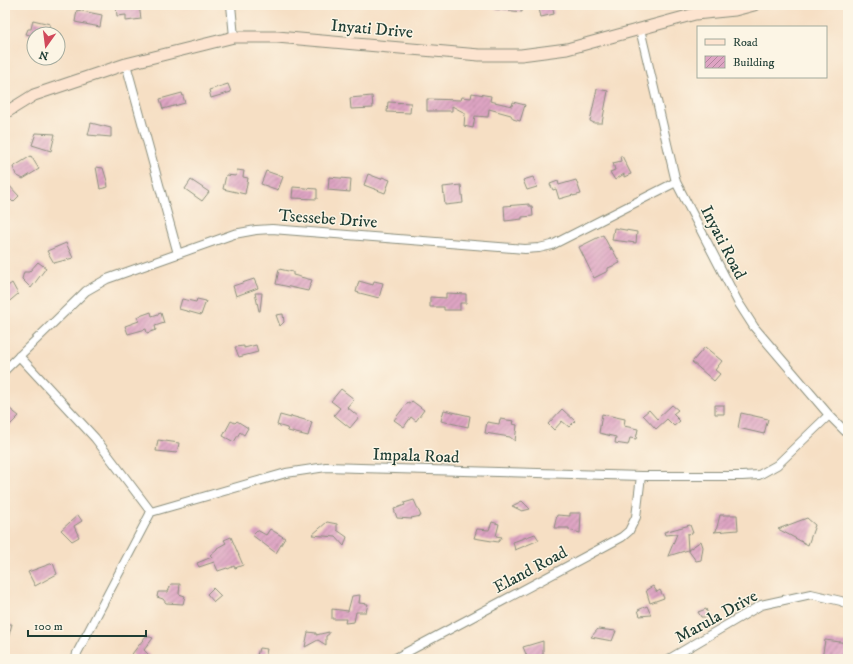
<svg xmlns="http://www.w3.org/2000/svg" width="853" height="664" viewBox="0 0 853 664" font-family="'IM FELL DW Pica',serif">
<style>
.building{fill:url(#building-hatch)}
.lines{fill:none;stroke-linecap:round;stroke-linejoin:round}
.street-casing{stroke:#8a8e7c;stroke-width:10}
.secondary-casing{stroke:#8a8e7c;stroke-width:13}
.street{stroke:#fff;stroke-width:8}
.secondary{stroke:#fde4d0;stroke-width:11}
.labels{text-anchor:middle;stroke-width:3;stroke-linejoin:round;paint-order:stroke}
.street-label{font-size:17px;fill:#1f3d34;stroke:#fcf5e5}
</style>
<defs>
<pattern id="building-hatch" width="6" height="6" patternUnits="userSpaceOnUse"><rect width="6" height="6" fill="#dea4c3"/><path d="M-1 1l2-2M0 6l6-6M5 7l2-2" fill="none" stroke="#b3879f"/></pattern>
</defs>
<rect width="100%" height="100%" fill="#fcf5e5"/>
<filter id="ink" filterUnits="userSpaceOnUse"><feTurbulence type="fractalNoise" baseFrequency=".025" numOctaves="2"/><feDisplacementMap in="SourceGraphic" scale="8" xChannelSelector="R" yChannelSelector="G"/><feConvolveMatrix kernelMatrix="1 2 1 2 8 2 1 2 1" color-interpolation-filters="sRGB"/></filter>
<filter id="wash" filterUnits="userSpaceOnUse"><feTurbulence type="fractalNoise" baseFrequency=".012" numOctaves="4" result="noise"/><feDisplacementMap in="SourceGraphic" scale="16" xChannelSelector="R" yChannelSelector="G"/><feGaussianBlur stdDeviation="0.9" result="paint"/><feColorMatrix in="noise" values="0 0 0 0 0 0 0 0 0 0 0 0 0 0 0 0 0 1.4 0 .05"/><feComposite in="paint" operator="in"/></filter>
<g filter="url(#wash)">
<rect width="100%" height="100%" fill="#f6dfc4"/>
<g id="blocks">
<path class="building" d="M128,5H139L141,19L126,21V15L117,16L116,6Z
M496,5H522V12L495,9Z
M538,5H552L554,14L541,17Z
M77,10L102,15L100,27L75,22Z
M33,20L50,24L48,34H34V36L26,34L28,29H31Z
M228,84L231,92L211,98L209,90Z
M597,89L608,91L602,123H594L590,121Z
M182,93L185,103L163,109L160,99Z
M472,93L491,96L490,101L512,106L513,102L525,105L520,121L513,119L511,115L489,109L488,117L475,116L473,128L464,126L465,113L452,106V111H427V99L461,100L462,97L471,98Z
M372,96L373,108L351,109L350,98Z
M388,102L411,103L410,113L387,112Z
M91,123L111,128V137L88,135Z
M36,133L55,134L51,151L32,145Z
M31,156L39,169L23,179L16,175L13,167Z
M620,156H622L631,174L624,177V174L615,180L610,172L615,170L613,163L621,161Z
M96,167L103,168L107,181L108,187L100,189Z
M237,170L244,171L243,177L248,178L245,194L223,189L226,175L236,176Z
M266,171L283,177L278,190L261,184Z
M368,174L381,179L382,177L390,180L385,193L364,185Z
M329,177L351,179L350,192L328,190Z
M533,177L537,187L527,190L523,180Z
M191,180L209,192L202,201L185,189Z
M576,180L581,194L573,196V195L559,199L556,189L553,190L550,184L558,181L559,185Z
M5,181L19,196L13,202L10,199L5,207Z
M461,185L463,203L445,205L443,187Z
M293,187L317,189V199L292,198Z
M529,204V206H532L533,216L522,217V219L505,221L504,206Z
M614,228L637,232L636,243L612,240Z
M603,235L611,250V247L620,263L608,268V271L594,278L579,247Z
M66,243L73,258L54,263L47,251Z
M38,262L46,268L31,288L22,279L24,272H29Z
M279,269L293,272V275L312,280L308,291L276,284Z
M254,279L258,288L236,296L233,286Z
M359,281L373,285L374,281L383,283L379,298L356,292Z
M12,283L18,294L5,305V288Z
M255,293H262L260,311H259Z
M446,293L466,294V303H460V310H444V307H430V297L446,298Z
M182,299L196,302L197,299L206,301L201,315L179,309Z
M151,312L152,316L161,313L164,323L155,326L156,330L147,333L146,329L128,334L125,326L139,321L137,317Z
M283,314L284,322L280,326L276,315Z
M256,345L258,352L239,357L235,347L244,346V348Z
M705,347L722,361L715,370L720,374L714,381L692,362Z
M341,389L354,399L347,407L359,417L350,428L334,415L340,408L331,401Z
M412,401L424,410L416,421L411,417L404,427L394,420L408,402L410,403Z
M5,405L19,416L5,430Z
M672,405L678,410L673,414L680,421L674,426L667,419L656,429L643,415L649,410L657,419Z
M715,405H724V414H715Z
M562,409L575,421L569,427L562,421L554,430L548,424Z
M444,410L470,416L468,427L441,421Z
M741,413L768,419L764,434L738,428Z
M602,414L625,419L624,426L638,429L636,439L630,438L628,445L615,443L616,437L599,433Z
M280,415L291,418V416L312,422L308,436L288,431L287,428L277,425Z
M500,419L514,421L513,424L517,425L515,441L510,437L485,433L487,422L499,424Z
M231,421L235,423L237,421L248,428L244,435L240,432L234,442L223,436Z
M158,440L179,443L177,453L156,451Z
M414,500L421,516L411,518L412,519L397,518L394,509L405,505L404,503Z
M522,501L530,509L522,511L512,506Z
M570,513H581L580,533L569,530V528H554L557,515L570,516Z
M78,515L82,521L74,526L79,537L72,541L61,530Z
M720,515H737L738,530L714,532L716,531Z
M807,518L815,525L808,545L778,529Z
M327,522L337,524V530L347,537L344,546L336,537L312,535Z
M492,522L499,524L496,536L502,537L498,542L474,538L477,529L489,530Z
M690,525L693,533L687,534L688,550L701,541L703,547L701,560L696,561L688,550L668,556L677,534L665,535L664,532Z
M270,529L285,538L276,553L252,535L257,530L266,535Z
M535,534L539,540L515,550L513,542Z
M231,537L243,565L235,568L234,566L228,569L227,568L218,571L214,562L199,567L197,563L212,557L210,555L217,549V548L226,543L224,540Z
M53,563L57,574L35,586L28,572Z
M171,584H180L179,594L185,596L183,604L166,603L163,599L157,597L158,592H168Z
M653,586L657,592L660,590L664,598L650,603L646,590Z
M213,588L221,596L214,602L207,594Z
M360,595L359,603L368,604L366,612H356L354,622L345,623L346,619H332V609L348,611L352,596Z
M647,606L651,615L640,616L638,610Z
M706,609L709,617H701L698,612Z
M5,624H12L7,642H5Z
M598,629L616,631L612,641L591,637Z
M308,632L316,633V635L329,632V634L326,636V645L318,640L305,647Z
M146,636L153,638L144,650L150,656L146,659H137L132,654Z
M825,640L848,643V659H822Z
M543,641V655L528,659L523,647Z
M259,648L267,649L265,659H256Z"/>
</g>
</g>
<g filter="url(#ink)">
<use href="#blocks" fill-opacity="0" stroke="#8a8e7c" stroke-width="1"/>
<g class="lines">
<defs>
<path id="street" d="M231,5L234,37
M640,29L676,182L738,302L754,327L829,415L848,434
M126,64L178,254
M19,356L95,438L151,512
M5,370L86,291L107,279L234,234L256,230L272,229L525,249L539,248L552,245L676,182
M76,659L77,653L151,512L286,473L326,467L641,476H742L759,475L777,465L829,415
M394,659L622,537L629,531L636,517L641,476
M669,659L761,605L811,594L841,601L848,605"/>
<path id="secondary" d="M5,113L34,95L126,64L234,37H277L479,55H521L567,49L695,14L735,10L754,5"/>
</defs>
<use href="#street" class="street-casing"/>
<use href="#secondary" class="secondary-casing"/>
<use href="#street" class="street"/>
<use href="#secondary" class="secondary"/>
</g>
</g>
<g class="labels">
<g class="street-label">
<text transform="translate(372 28) rotate(5)" y="6">Inyati Drive</text>
<text transform="translate(328 218) rotate(4)" y="6">Tsessebe Drive</text>
<text transform="translate(724 242) rotate(63)" y="6">Inyati Road</text>
<text transform="translate(416 455) rotate(2)" y="6">Impala Road</text>
<text transform="translate(530 569) rotate(-28)" y="6">Eland Road</text>
<text transform="translate(716 616) rotate(-29)" y="6">Marula Drive</text>
</g>
</g>
<rect width="853" height="664" fill="none" stroke="#fcf5e5" stroke-width="20"/>
<rect x="697" y="26" width="130" height="52" fill="#fcf5e5" stroke="#a4ab9e"/>
<rect x="705" y="39" width="20" height="6" fill="#fde4d0" stroke="#a4ab9e"/>
<text x="733" y="46" font-size="12" fill="#1f3d34">Road</text>
<rect x="705" y="56" width="20" height="12" fill="url(#building-hatch)" stroke="#a4ab9e"/>
<text x="733" y="66" font-size="12" fill="#1f3d34">Building</text>
<g transform="translate(46 46) rotate(194)"><circle r="19" fill="#fcf5e5" stroke="#a4ab9e"/>
<path d="M0-3L7 15L0 10L-7 15Z" fill="#d1495b"/>
<text y="-6" font-size="11" font-weight="bold" text-anchor="middle" fill="#1f3d34">N</text>
</g>
<path d="M28 630v6h118v-6" fill="none" stroke="#1f3d34" stroke-width="2"/>
<text x="34" y="630" font-size="12" fill="#1f3d34" stroke="#fcf5e5" stroke-width="3" paint-order="stroke">100 m</text>
</svg>
